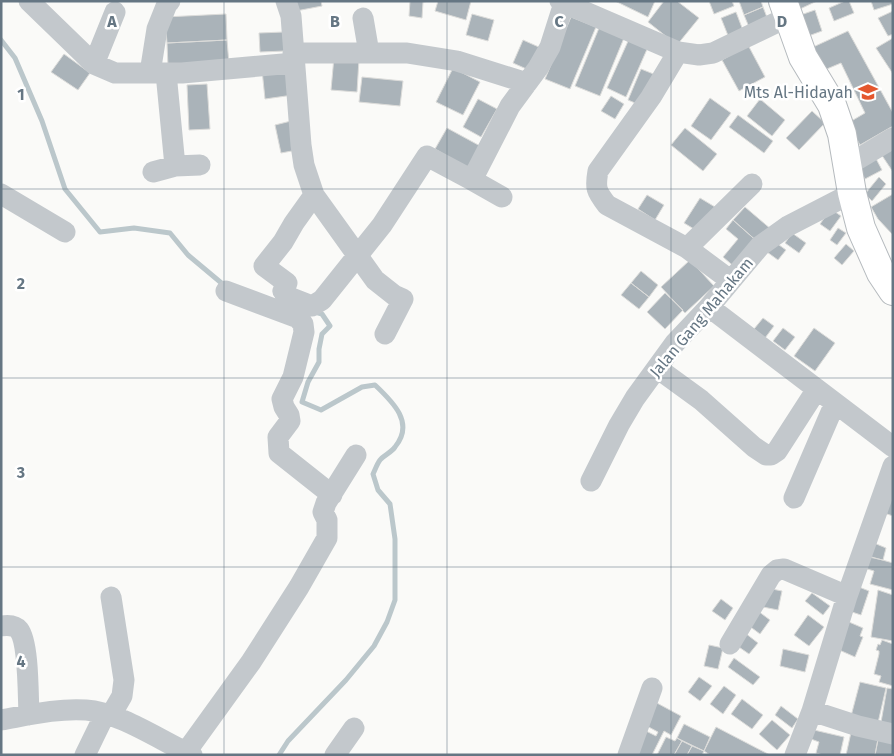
<svg xmlns="http://www.w3.org/2000/svg" width="894" height="756" viewBox="0 0 894 756" font-family="'Fira Sans',sans-serif">
<style>
.lines{fill:none;stroke-linecap:round;stroke-linejoin:round}
.stream{stroke:#bbc7cb;stroke-width:5}
.building{fill:#aab3b9;stroke:#dcdcda}
.major-casing{stroke:#b5babe;stroke-width:30}
.minor{stroke:#c3c8cc;stroke-width:21}
.major{stroke:#fff;stroke-width:28}
.grid{fill:none;stroke:#657683;stroke-width:1;stroke-opacity:0.55}
.labels{text-anchor:middle;stroke-width:5;stroke-linejoin:round;paint-order:stroke}
.poi-label{font-size:16px;fill:#657683;stroke:#fff;text-anchor:end}
.street-label{font-size:16px;fill:#657683;stroke:#fff}
.grid-label{font-size:16px;text-anchor:middle;font-weight:bold;fill:#657683;stroke:#fff;stroke-width:5;stroke-linejoin:round;paint-order:stroke}
</style>
<rect width="100%" height="100%" fill="#fafaf8"/>
<g class="lines">
<path class="stream" d="M1,40L15,58L42,121L65,189L100,232L134,228L170,233L188,255L225,286
M279,755L288,741L346,680L374,646L387,622L395,600V539L390,504L378,490L373,474C375,470 377,464 380,460C384,455 391,453 395,447C415,423 393,402 375,385L362,387L321,410L302,402L308,382L319,362V349L322,334L330,326L322,314L315,312"/>
</g>
<path class="building" d="M294,1H321L322,6L296,11Z
M410,1H430L423,2L422,18L409,16Z
M438,1H471L466,20L435,11Z
M615,1H655L648,17Z
M664,1H677L699,18L677,45L648,22Z
M709,1H732L734,6L714,14Z
M739,1H761L763,7L744,15Z
M797,1H817L800,9Z
M845,1H849L854,13L834,21L829,8Z
M871,1H893V4L874,10Z
M763,7L768,20L749,27L744,15Z
M815,10L822,31L800,39L792,18Z
M893,11V34L888,36L878,18Z
M736,12L744,33L729,38L721,18Z
M226,14L227,40L167,43L165,17Z
M472,14L494,20L488,41L466,35Z
M571,17L596,27L570,89L545,79Z
M599,28L624,38L600,96L575,86Z
M848,31L893,113V126L860,145L848,123L865,113L841,63L822,71L811,48Z
M284,32L285,51L260,52L259,33Z
M893,38V74L876,48Z
M629,39L648,47L626,97L607,88Z
M227,40L229,64L168,67L167,43Z
M523,40L541,48L531,71L513,63Z
M748,45L765,77L739,91L722,60Z
M64,54L90,73L78,90L51,72Z
M334,57L359,59L357,92L331,90Z
M289,67L293,95L265,99L262,70Z
M453,68L480,82L463,115L436,102Z
M641,69L656,75L642,106L628,100Z
M362,77L403,81L400,106L359,102Z
M207,84L210,129L189,130L187,85Z
M611,96L624,104L615,119L601,111Z
M710,98L731,113L711,140L691,126Z
M478,99L497,109L481,137L463,127Z
M760,99L785,120L772,136L747,116Z
M812,111L825,123L799,150L786,138Z
M738,115L773,141L764,153L729,127Z
M291,121L297,150L281,153L275,125Z
M447,128L482,147L469,169L435,149Z
M685,128L717,154L703,171L671,145Z
M893,146V172L881,154Z
M874,155L882,170L865,179L857,164Z
M879,177L886,184L872,201L865,194Z
M893,194V233L892,234L878,219L871,207Z
M647,195L664,205L655,220L638,209Z
M700,198L715,207L699,232L684,223Z
M745,207L772,230L760,244L733,220Z
M831,209L841,216L830,231L820,224Z
M733,220L760,244L737,269L723,257L738,239L726,229Z
M838,228L846,233L837,245L830,240Z
M792,233L806,243L799,253L785,243Z
M775,242L786,250L778,260L767,252Z
M846,244L854,251L842,265L834,258Z
M690,260L714,286L685,313L661,287Z
M641,271L658,285L649,297L631,283Z
M631,283L649,297L639,309L621,295Z
M665,293L683,310L665,329L647,312Z
M763,318L774,326L765,338L754,329Z
M783,328L795,337L785,350L773,341Z
M814,328L835,343L815,371L794,356Z
M893,486V516L884,513Z
M874,543L886,548L883,560L869,557Z
M868,556L893,563V590L870,584L874,571L864,568Z
M859,587L869,591L861,615L849,611Z
M767,588L782,591L778,610L763,607Z
M878,590L893,595V641L871,637Z
M812,593L830,606L823,615L805,601Z
M721,599L733,608L725,620L712,611Z
M758,611L770,620L760,634L748,625Z
M808,615L824,627L809,646L794,635Z
M849,622L863,628L860,636L863,637L855,657L837,649Z
M745,633L758,643L749,654L736,645Z
M882,640L893,644V686L879,682L881,676L874,674L879,654V651L876,650L878,644L880,645Z
M709,645L723,648L718,669L704,666Z
M783,649L809,655L805,672L780,666Z
M734,658L760,677L753,685L728,667Z
M699,677L712,686L700,701L688,692Z
M860,682L886,688L877,727L850,720Z
M724,686L736,695L723,714L710,704Z
M887,688L893,689V730L880,728Z
M742,699L763,715L752,729L731,714Z
M655,702L681,716L671,735L664,731L652,755H634L646,731L656,736L658,732L643,724Z
M781,706L798,719L792,728L775,715Z
M772,720L790,735L777,750L759,734Z
M684,724L710,737L704,751L677,738Z
M716,727L770,755H710L704,751Z
M852,728L879,734L875,755H846Z
M814,730L844,737L840,755H823L816,753L819,742L811,739Z
M879,734L893,736V755H875Z
M666,737L675,741L677,738L682,741L674,755H657Z
M682,741L692,746L687,755H674Z
M692,746L704,751L702,755H687Z"/>
<g class="lines">
<defs>
<path id="major" d="M783,1L803,57L832,105L842,134L852,193L861,228L881,273L893,291"/>
</defs>
<use href="#major" class="major-casing"/>
<path class="minor" d="M29,1L94,64L115,73H182L294,63
M286,1L291,16L301,145L304,165L314,195L375,280L394,295L403,299L385,334
M560,1L678,52L699,55L713,53L788,17
M363,18L369,53
M678,52L651,97L598,171C595,188 596,191 607,205L687,248L730,280
M293,53H407L457,61L527,83
M94,64L115,12
M150,73L157,29L167,4L170,1
M166,73L175,166
M848,165L893,138
M153,172L175,166L200,165
M472,180L502,197
M1,194L65,232
M314,195L294,223L283,242L264,266L287,283L283,291L289,297L312,306L322,300L382,225L427,156L472,180L510,106L538,68L550,47L564,3
M687,248L752,184
M226,291L298,318L303,324L304,332L293,377L282,399L284,407L289,415L290,421L278,437L279,453L332,495
M709,307L893,447
M657,368L701,400L754,447L766,455H771L777,451L817,389
M591,481L619,425L635,398L675,343L709,307L760,246L788,226L852,193
M794,498L835,403
M1,626C7,625 15,625 19,630C29,643 28,697 29,715
M730,644L771,575L777,570L784,569L847,596
M812,711L858,726L893,734
M111,715L122,696L124,680L111,597
M1,720C29,715 58,708 86,710C119,712 161,741 192,755
M186,752L251,662L299,587L327,538V520L323,512L326,503L356,455
M85,755L105,714
M335,755L354,728
M628,755L652,688
M795,755L812,711L847,596L893,466"/>
<use href="#major" class="major"/>
</g>
<path class="grid" d="M224,1V755M447,1V755M671,1V755M1,189H893M1,378H893M1,567H893"/>
<defs>
<symbol id="school-bare" viewBox="-9 -9 18 18"><path d="M0-5L7-2L0 1L-7-2ZM-4 1L0 2.5L4 1V4Q0 6-4 4Z" fill="#e4572e" stroke="#fff" stroke-width="2.5" paint-order="stroke"/></symbol>
</defs>
<g fill-rule="evenodd">
<use href="#school-bare" x="854" y="78" width="28" height="28"/>
</g>
<g class="labels">
<g class="poi-label">
<text x="853" y="98">Mts Al-Hidayah</text>
</g>
<g class="street-label">
<text transform="translate(701 317) rotate(-50)" y="6">Jalan Gang Mahakam</text>
</g>
</g>
<g class="grid-label">
<text x="112" y="27">A</text>
<text x="335" y="27">B</text>
<text x="559" y="27">C</text>
<text x="782" y="27">D</text>
<text x="21" y="100">1</text>
<text x="21" y="289">2</text>
<text x="21" y="478">3</text>
<text x="21" y="667">4</text>
</g>
<rect width="894" height="756" fill="none" stroke="#657683" stroke-width="5"/>
</svg>
